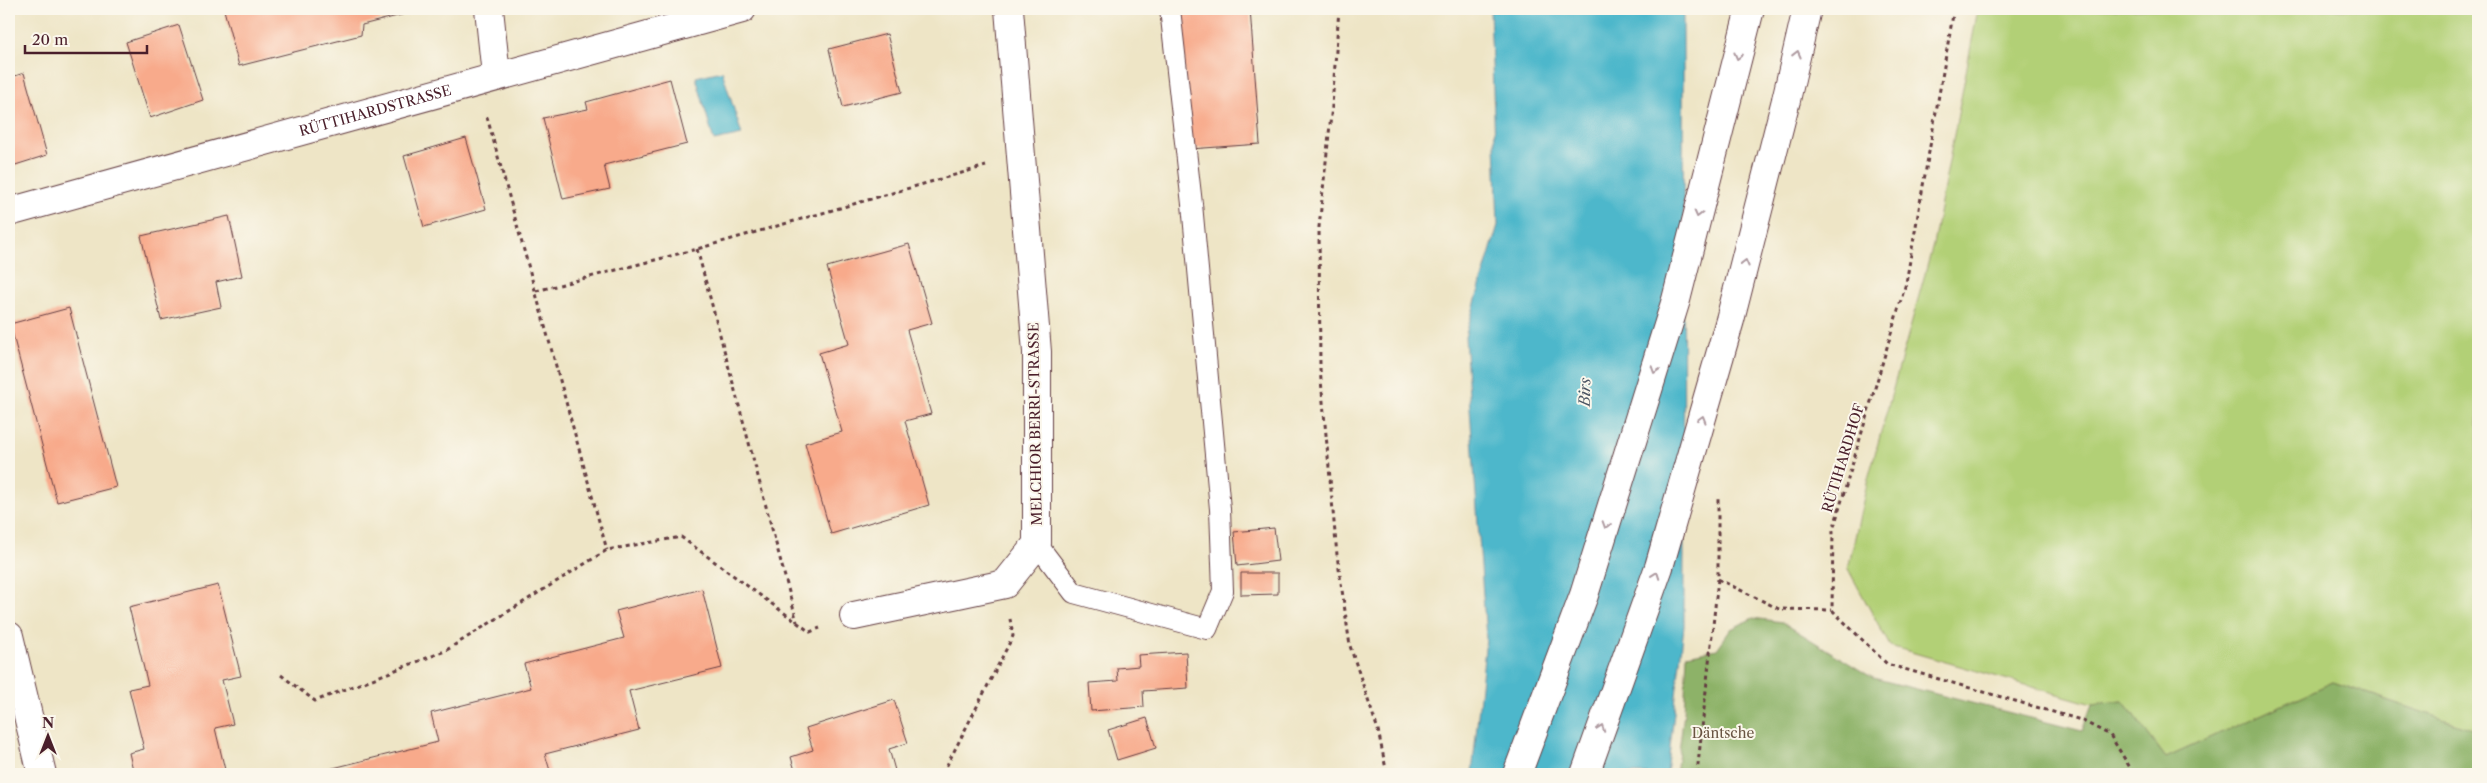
<svg xmlns="http://www.w3.org/2000/svg" width="2487" height="783" viewBox="0 0 2487 783" font-family="'Libre Caslon Text',serif">
<style>
.green{fill:#b2d076;stroke:#7e7850}
.forest{fill:#8db267;stroke:#6c6849}
.water{fill:#4eb7cb;stroke:#4c6b7b}
.building{fill:#f8aa8b}
.lines{fill:none;stroke-linecap:round;stroke-linejoin:round}
.service-casing{stroke:#633d42;stroke-width:22}
.minor-casing{stroke:#633d42;stroke-width:30}
.motorway-casing{stroke:#633d42;stroke-width:30}
.path{stroke:#633d42;stroke-width:3;stroke-dasharray:4 4;stroke-linecap:butt}
.service{stroke:#fff;stroke-width:20}
.minor{stroke:#fff;stroke-width:28}
.motorway{stroke:#fff;stroke-width:28}
.motorway-bridge-casing{stroke:#633d42;stroke-width:30;stroke-linecap:butt}
.motorway-bridge{stroke:#fff;stroke-width:28}
.oneway{stroke:#ae9aa0}
.labels{text-anchor:middle;stroke-width:4;stroke-linejoin:round;paint-order:stroke}
.street-label{font-size:14px;fill:#4a1f2b;stroke:#fbf7ec}
.park-label{font-size:14px;fill:#695442;stroke:#fbf7ec}
.water-label{font-size:15px;font-style:italic;fill:#4b5463;stroke:#fbf7ec}
</style>
<rect width="100%" height="100%" fill="#fbf7ec"/>
<filter id="ink" filterUnits="userSpaceOnUse"><feTurbulence type="fractalNoise" baseFrequency=".02" numOctaves="2"/><feDisplacementMap in="SourceGraphic" scale="10" xChannelSelector="R" yChannelSelector="G"/><feConvolveMatrix kernelMatrix="1 2 1 2 8 2 1 2 1" color-interpolation-filters="sRGB"/></filter>
<filter id="wash" filterUnits="userSpaceOnUse"><feTurbulence type="fractalNoise" baseFrequency=".0096" numOctaves="4" result="noise"/><feDisplacementMap in="SourceGraphic" scale="20" xChannelSelector="R" yChannelSelector="G"/><feGaussianBlur stdDeviation="1.12" result="paint"/><feColorMatrix in="noise" values="0 0 0 0 0 0 0 0 0 0 0 0 0 0 0 0 0 1.4 0 .05"/><feComposite in="paint" operator="in"/></filter>
<g filter="url(#wash)">
<rect width="100%" height="100%" fill="#eee5c6"/>
<path class="green" d="M1978,9H2478V731L2333,682L2166,758L2123,701L2092,704L1890,646L1848,569L1868,479L1933,245Z"/>
<path class="forest" d="M1753,618L1782,622L1873,678L2082,731L2092,704L2123,701L2166,758L2333,682L2478,731V774H1676L1684,713L1687,655L1717,649L1731,629Z"/>
<path class="water" d="M1490,9H1683L1684,626L1667,774H1472L1486,638L1465,337L1498,225Z
M722,71L742,135L714,141L696,77Z"/>
<g id="blocks">
<path class="building" d="M231,9H425L362,25L361,35L239,66L224,10Z
M1180,9H1250L1260,144L1190,149Z
M179,25L203,100L150,118L126,42Z
M887,34L902,92L843,107L829,49Z
M24,73L47,155L9,167V78Z
M670,79L687,144L604,165L610,189L563,199L543,118L588,109L586,102Z
M466,138L486,209L424,227L404,156Z
M229,216L242,276L216,282L221,307L161,320L141,236Z
M909,244L932,323L907,330L931,414L905,421L929,505L831,534L805,443L842,432L819,353L849,344L827,267Z
M69,308L116,487L57,502L10,324Z
M1274,528L1278,561L1237,566L1234,532Z
M1241,573H1278V594L1241,595Z
M218,585L241,676L222,680L233,724L215,728L226,774H134L129,753L144,749L129,689L148,685L129,607Z
M702,589L722,668L629,691L639,730L545,754L551,774H321V771L438,742L431,713L531,688L524,664L624,638L616,611Z
M1186,652L1188,688L1143,691L1144,707L1091,711L1089,683L1118,681L1117,668L1139,666L1138,655Z
M894,700L908,743L889,749L896,774H796L791,757L813,750L806,728Z
M1147,718L1156,748L1117,760L1108,730Z"/>
</g>
</g>
<g filter="url(#ink)">
<use href="#blocks" fill-opacity="0" stroke="#633d42" stroke-width="1"/>
<g class="lines">
<defs>
<path id="service" d="M1037,544L1074,593L1207,629L1223,591L1220,509L1192,204L1170,9"/>
<g id="minor">
<path d="M489,9L496,75"/>
<path id="s1" d="M9,212L742,9"/>
<path d="M854,616L1005,584L1037,544V352L1009,9"/>
<path d="M9,636L42,774"/>
</g>
<path id="motorway" d="M1786,100L1807,9"/>
</defs>
<use href="#service" class="service-casing"/>
<use href="#minor" class="minor-casing"/>
<use href="#motorway" class="motorway-casing"/>
<path class="path" d="M1339,9L1332,106L1319,227L1320,369L1337,555L1350,646L1378,730L1387,774
M1954,9L1906,283L1833,530L1832,610L1887,664L2081,720L2110,735L2134,774
M487,117L607,550
M697,249L797,622
M536,291L697,249L986,166
M1718,579L1779,609L1832,610
M281,675L315,701L445,651L607,550L681,537L810,632L820,628
M946,774V767L1013,636L1010,619
M1697,774L1718,579V496"/>
<use href="#service" class="service"/>
<use href="#minor" class="minor"/>
<use href="#motorway" class="motorway"/>
<defs>
<path id="motorway-bridge" d="M1517,774L1584,595L1676,300L1750,9
M1585,774L1659,567L1730,320L1786,100"/>
</defs>
<use href="#motorway-bridge" class="motorway-bridge-casing"/>
<use href="#motorway-bridge" class="motorway-bridge"/>
</g>
<defs><path id="oneway-chevron" d="M-2-3.5L2.5 0L-2 3.5" fill="none" stroke-width="1.6" stroke-linecap="round" stroke-linejoin="round" transform="scale(1.25)"/></defs>
<g class="oneway">
<use href="#oneway-chevron" transform="translate(1797 54) rotate(-76)"/>
<use href="#oneway-chevron" transform="translate(1738 56) rotate(104)"/>
<use href="#oneway-chevron" transform="translate(1698 214) rotate(104)"/>
<use href="#oneway-chevron" transform="translate(1745 263) rotate(-76)"/>
<use href="#oneway-chevron" transform="translate(1655 370) rotate(108)"/>
<use href="#oneway-chevron" transform="translate(1702 419) rotate(-74)"/>
<use href="#oneway-chevron" transform="translate(1606 525) rotate(108)"/>
<use href="#oneway-chevron" transform="translate(1656 575) rotate(-70)"/>
<use href="#oneway-chevron" transform="translate(1601 728) rotate(-70)"/>
</g>
</g>
<g class="labels">
<g class="street-label">
<text dy="5" stroke="none"><textPath href="#s1" startOffset="380">RÜTTIHARDSTRASSE</textPath></text>
<text transform="translate(1035 424) rotate(-91)" y="5">MELCHIOR BERRI-STRASSE</text>
<text transform="translate(1843 458) rotate(-73)" y="5">RÜTIHARDHOF</text>
</g>
<g class="park-label">
<text x="1723" y="738">Däntsche</text>
</g>
<g class="water-label">
<text transform="translate(1585 392) rotate(-89)" y="5">Birs</text>
</g>
</g>
<rect width="2487" height="783" fill="none" stroke="#fbf7ec" stroke-width="30"/>
<g transform="translate(48 736)" stroke="#fbf7ec" stroke-width="4" paint-order="stroke">
<path d="M0-4L9 19L0 12L-9 19Z" fill="#4a1f2b"/>
<text y="-8" font-size="14" font-weight="bold" text-anchor="middle" fill="#4a1f2b">N</text>
</g>
<path d="M25 45v8h122v-8" fill="none" stroke="#4a1f2b" stroke-width="2.5"/>
<text x="32" y="45" font-size="15" fill="#4a1f2b" stroke="#fbf7ec" stroke-width="4" paint-order="stroke">20 m</text>
</svg>
